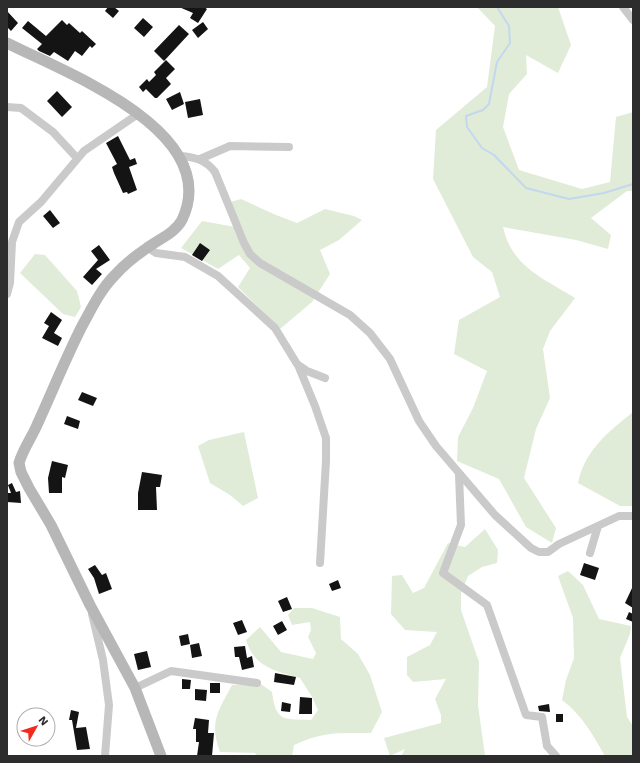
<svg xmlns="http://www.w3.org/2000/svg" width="640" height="763" viewBox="0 0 640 763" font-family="'Work Sans',sans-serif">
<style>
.green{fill:#e0ecd8}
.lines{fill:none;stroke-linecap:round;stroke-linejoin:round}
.stream{stroke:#c3d7ee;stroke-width:2}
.building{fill:#141414}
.street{stroke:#cacaca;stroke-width:8}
.secondary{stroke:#b7b7b7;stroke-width:11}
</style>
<rect width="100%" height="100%" fill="#fff"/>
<path class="green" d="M477,7H558L571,45L558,73L526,55L527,74L509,94L503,127L519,170L582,189L610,182L616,117L633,112V191H627L591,218L611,235L608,249L576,240L503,227C512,267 543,278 575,298L550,331L543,349L550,398L536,429L524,478L556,528L552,543L526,527L499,479L457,461L458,437L473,408L487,371L454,354L459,320L500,297L492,272L473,257L433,179L436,130L487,87L495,26Z
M241,199L276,215L297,223L325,209L354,216L362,220L339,240L320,250L330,274L312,302L280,329L238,287L250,268L239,255L218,269L181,248L202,221L241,228L230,202Z
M35,254L45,255L77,291L81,307L75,317L63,314L20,273Z
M633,412V506H620L578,483C585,450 608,432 633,412Z
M244,432L258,498L243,506L230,495L210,483L198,446L209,440Z
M485,529L498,550L497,563L482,567L468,576L461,593V610L479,662L478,705L485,756H401L405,749L390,756L384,738L441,723V715L435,699L446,679L413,682L407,675V657L430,645L437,632L405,630L391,614L392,576L402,575L413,593L424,588L448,543L465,547Z
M568,571L583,585L599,619L631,626L630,634L620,658L627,717L633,726V756H605C593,735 582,715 562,700L566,680L574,658L573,618L558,576Z
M294,608H312L340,617L341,639L358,654L370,675L382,712L371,733C339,733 324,731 294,745L292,756H257L255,753L220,752C209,721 218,712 232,685L261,684L272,692C276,722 283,719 311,720L318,710L312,697L300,678C275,671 254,667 246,640L260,627L281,652L313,659L316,653L308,637L311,630L310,622L292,625L288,615Z"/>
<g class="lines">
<path class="stream" d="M497,7L509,26L510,43L497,62L489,104L483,110L466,116L467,127L482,148L494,155L526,188L569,199L604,193L633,184"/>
</g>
<path class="building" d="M108,7H114L119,11L113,18L105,11Z
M179,7H204L207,9L198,23L190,18L193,13Z
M7,11L18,23L11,31L7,27Z
M143,18L153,27L144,37L134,28Z
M62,20L67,25L69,23L80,33L82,31L96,44L92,48L90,46L82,56L75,51L68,61L54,52L50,56L39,51L37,49L42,44L22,28L28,21L46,36Z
M203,22L208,29L198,38L192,30Z
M179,25L189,34L164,61L154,51Z
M166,60L175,69L166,78L171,84L157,98H155L146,89L143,92L139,87L147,79L149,82L156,75L154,72Z
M57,91L72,107L62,117L47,101Z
M180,92L184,104L172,110L166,99Z
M200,99L203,115L188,118L185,102Z
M118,136L130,160L135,158L137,164L129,167L137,190L128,194L127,192L123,193L114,173L112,167L117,164L106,143Z
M50,210L60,223L53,228L43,216Z
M200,243L210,250L202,261L192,255Z
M99,245L110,260L96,269L102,274L92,285L83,277L98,260L91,251Z
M51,312L62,320L54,333L62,338L58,346L42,338L49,326L44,323Z
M82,392L97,398L93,406L78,400Z
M67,416L80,421L78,429L64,424Z
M52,461L68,465L65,478L62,477V493H49L48,478Z
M142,472L162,475L160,487H156L157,510H138V493Z
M12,483L16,492L20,491L21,503L7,502V493H11L8,485Z
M584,563L599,568L595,580L580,575Z
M95,565L102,575L106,573L112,589L99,594L94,578L88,569Z
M338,580L341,588L332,591L329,584Z
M633,586V608L625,603Z
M287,597L292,609L283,612L278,601Z
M629,612L633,614V622L626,619Z
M242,620L247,632L238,635L233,623Z
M282,621L287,630L278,635L273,626Z
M188,634L190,644L181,646L179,636Z
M199,643L202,656L192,658L190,645Z
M245,646L247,658L252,656L254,667L242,670L239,657H235L234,647Z
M147,651L151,667L138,670L134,654Z
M275,673L296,677L294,685L274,682Z
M182,679L191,680L190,689H182Z
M210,683H220V693H210Z
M195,689L207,690L206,701L195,700Z
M300,697L312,698V714H299Z
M282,702L291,704L290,712L281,711Z
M549,704L550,712L539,711L538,706Z
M71,710L79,712L76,728L86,727L90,749L77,750L72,720H69Z
M556,714H563V722H556Z
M195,718L209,720L208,733H214L212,756H197L199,742H196V729H193Z"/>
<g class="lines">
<path class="street" d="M623,7L633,20
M7,107L21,108L53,132L77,158
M180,156C195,157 206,160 215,172L244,243L250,254L260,263L350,315L370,333L390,359L419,421L436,446L495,515L531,548L539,552H548L559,544L619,516H633
M200,159L230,146L289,147
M147,247L156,253L185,257L218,276L275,328L297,364L307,371L325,378
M7,294L10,283L12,242L19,222L41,202L84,151L138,114
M298,365L315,406L326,438V461L320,563
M459,475L461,525L443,573L487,605L526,715L542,717L547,746L556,756
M590,553L598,526
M92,614L103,660L109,705L105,756
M135,688L171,671L257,683"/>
<path class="secondary" d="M7,43C64,72 224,131 182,220C175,233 159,239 147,248C135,256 124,265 115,275C100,290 91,310 81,328C65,360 52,392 37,425C32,437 23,449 19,463L21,472L29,488L51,525L90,605L135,688L161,756"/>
</g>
<rect width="640" height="763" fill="none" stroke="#2d2d2d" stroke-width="16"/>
<g transform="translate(36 727) rotate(51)"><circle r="19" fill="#ffffff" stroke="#ababab"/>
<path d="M0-3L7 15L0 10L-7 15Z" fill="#f32a1f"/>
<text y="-6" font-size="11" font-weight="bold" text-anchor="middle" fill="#2d2d2d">N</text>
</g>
</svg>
